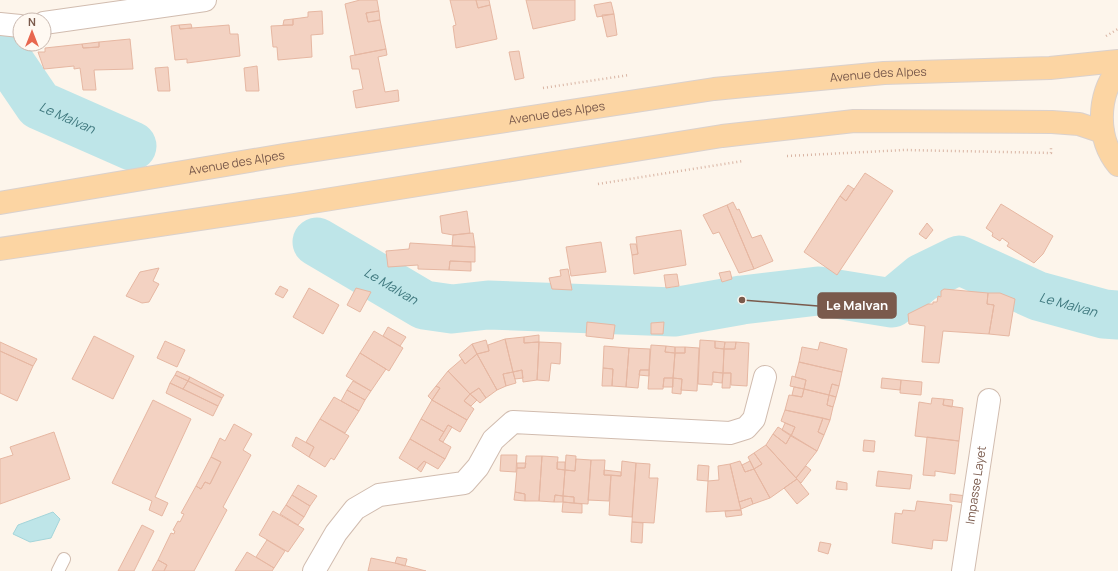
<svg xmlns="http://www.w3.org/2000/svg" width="1118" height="571" viewBox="0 0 1118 571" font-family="Manrope,sans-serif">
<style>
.water{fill:#bee5e8;stroke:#a4d5da}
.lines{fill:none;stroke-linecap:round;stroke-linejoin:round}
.river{stroke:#bee5e8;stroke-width:49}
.building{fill:#f3d2c2;stroke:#e6b7a2}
.service-casing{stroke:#d1bcaf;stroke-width:14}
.minor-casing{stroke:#d1bcaf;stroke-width:24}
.primary-casing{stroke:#dad1cd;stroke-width:24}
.path{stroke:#d9b5a4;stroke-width:2.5;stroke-dasharray:1 3;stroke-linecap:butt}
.service{stroke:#fff;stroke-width:12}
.minor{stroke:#fff;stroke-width:22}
.primary{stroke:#fcd5a3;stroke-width:22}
.labels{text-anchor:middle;stroke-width:3.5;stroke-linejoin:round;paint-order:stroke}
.street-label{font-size:12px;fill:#7a5a4c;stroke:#fff9f2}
.water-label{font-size:13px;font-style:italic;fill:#3f787e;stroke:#fff9f2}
.leader{fill:none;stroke:#7a5a4c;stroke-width:1.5}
.callout-dot{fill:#7a5a4c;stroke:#fff9f2;stroke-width:1.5}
.callout{fill:#7a5a4c;stroke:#7a5a4c;stroke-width:1.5}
.callout-label{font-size:13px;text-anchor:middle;font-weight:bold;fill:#fff}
</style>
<rect width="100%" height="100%" fill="#fdf5eb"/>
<path class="water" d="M53,512L60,519L51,538L30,542L13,534L18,525Z"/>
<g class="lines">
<g class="river">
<path id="s1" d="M0,57L9,61L39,105L132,146"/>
<path id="s2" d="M317,242L424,305L452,309L488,305L674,312L742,300L818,291L892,303L922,278L959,260L1038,296L1104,314L1118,315"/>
</g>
</g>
<path class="building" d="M360,0H377L379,11L366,13L368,22L380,20L386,49L355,55L345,4Z
M450,0H476L478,8L490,5L497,39L456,48L453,26L456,25Z
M476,0H489L490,5L478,8Z
M526,0H575V20L533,29Z
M611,2L614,14L597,17L594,5Z
M322,11L323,34L311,35L312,57L278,60L277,47H273L271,26L293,25V19L308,17V12Z
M379,11L380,20L368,22L366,13Z
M614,14L617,35L607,37L602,15Z
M293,19V25H283L284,20Z
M191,24L192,28L180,29L179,25Z
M179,25L180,29L229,25L230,34H238L240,56L187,63V59L175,60L171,26Z
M130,39L133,69L94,70L96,90H83L80,68L74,69V66L44,69L38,52H45V48L82,44L83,48L99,47V42Z
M99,42V47L83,48L82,44Z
M386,49L387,55L378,57L385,92L398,90L399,101L356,108L353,91L363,89L359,69H352L350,56Z
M519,51L524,78L515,80L509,52Z
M257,66L259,91H246L244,68Z
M168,67L170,91H158L155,68Z
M865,173L893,191L837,275L804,252L840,196L846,201Z
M848,185L854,189L846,201L840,196Z
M733,202L737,210L739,209L752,238L761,235L773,261L754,269L727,205Z
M1001,204L1053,236L1043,254L1034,263L1007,246L1009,243L1002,238L1000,241L992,236L993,233L986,228Z
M727,205L754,269L739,273L719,232L713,234L703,215Z
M467,211L470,233L453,235L442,233L440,216Z
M927,223L933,230L926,239L919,234Z
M681,230L686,265L634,274L632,255L638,254L636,237Z
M473,233L475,247L452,246L453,235Z
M601,242L606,272L571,276L566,247Z
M410,243L475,247V262L450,261L449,270L418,269V265L388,267L386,251L409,249Z
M630,244H636L638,254L632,255Z
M450,261L471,262V271L449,270Z
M159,268L153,281L159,284L149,302L142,303L126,296L140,272Z
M568,269L572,290L552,289L549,278L561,276L560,270Z
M730,271L732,279L722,282L719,273Z
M677,274L679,286L666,288L664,275Z
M280,286L288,290L283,298L275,294Z
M309,288L339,305L323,334L293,317Z
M356,288L371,292L360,312L347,305Z
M944,289L988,293L987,304L994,305L989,334L943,331L939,363L922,362L925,326L909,324L908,314L928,304H933V302H937L938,296L941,297V291Z
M988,293H1000L1015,299L1009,336L989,334L994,305L987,304Z
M587,322L615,325L613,339L586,336Z
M664,322L663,334H651V323Z
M388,327L406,337L400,346L383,336Z
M374,331L403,348L389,371L360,353Z
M539,335V342L524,343V337Z
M94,336L134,356L113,399L72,379Z
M524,337V343L539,342L537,380L523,382L522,370L513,372L505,339Z
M505,339L513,372L503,374L506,386L497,390L477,354L489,351L488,345Z
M486,340L489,351L477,354L472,344Z
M700,340L715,341V348L724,349L723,373L713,372L712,385L698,384Z
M165,341L185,350L177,367L157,358Z
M715,341L725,342L724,349L715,348Z
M0,342L37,359L33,366L0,351Z
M539,342L561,343L560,364L551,363L549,381L537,380Z
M725,342H736L735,349H724Z
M736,342L749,343L747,386L731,385V373H723L724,349H735Z
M820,342L847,349L842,372L799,362L802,347L818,350Z
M472,344L477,354L465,364L459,355Z
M651,345L666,346L665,352L675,353L673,378H664L663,389H648Z
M604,346L629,348L626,387L612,386L613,369L603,368Z
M666,346L675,347V353L665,352Z
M675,347H685V353H675Z
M685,347L699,348L697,391L681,390L682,379L673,378L675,353H685Z
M629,348L650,349L649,370H640L638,388L626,387Z
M0,351L33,366L17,401L0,393Z
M360,353L386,369L371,391L346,376Z
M477,354L497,390L486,398L479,388L470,394L448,371L462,359L465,364Z
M799,362L842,372L839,386L832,384L829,395L804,389L806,380L795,377Z
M603,368L613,369L612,386H602Z
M522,370L523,378L515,379L513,372Z
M640,370H649V376L639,375Z
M177,371L190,377L188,381L175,375Z
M448,371L470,394L464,401L474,409L467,420L432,400L440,388L436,386Z
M513,372L516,383L506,386L503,374Z
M713,372L723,373L722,383L713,382Z
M723,373H731L730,388H722Z
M175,375L188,381L183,389L170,383Z
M792,376L806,380L804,389L790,386Z
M190,377L224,395L222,398L188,381Z
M664,378H673V387H663Z
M673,378L682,379L681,394L672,393Z
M882,378L901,380L900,390L881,388Z
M901,380L922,382L921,395L900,393Z
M188,381L222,398L218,406L183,389Z
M353,381L371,391L365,400L347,390Z
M170,383L218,406L213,416L166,393Z
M832,384L839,386L836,397L829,395Z
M436,386L440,388L432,400L428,396Z
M794,387L804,389L802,397L792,395Z
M479,388L486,398L480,403L470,394Z
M804,389L829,395L827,405L833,407L830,420L785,410L789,395L802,397Z
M347,390L365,400L359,411L341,401Z
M470,394L477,400L471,406L464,401Z
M829,395L836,397L833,407L827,405Z
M334,397L359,411L345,433L320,419Z
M932,398L944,399L943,405L963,408L959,441L915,436L919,402L931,404Z
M944,399L953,400L952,407L943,405Z
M153,400L191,419L155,497L168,503L162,516L149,510L152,501L112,483Z
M432,400L467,420L460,432L448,425L444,432L421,419Z
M785,410L823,418L818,432L824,435L817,451L791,436L795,427L781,421Z
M823,418L830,420L824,435L818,432Z
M320,419L349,436L334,460L331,458L325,467L309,457L314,447L306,442Z
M421,419L444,432L439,440L451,447L445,459L410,439Z
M785,423L795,427L791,436L782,430Z
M234,424L252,434L243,450L251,455L223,507L227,510L194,571H164L167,565L158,560L171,533L174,534L175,531L173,530L178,521L180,522L184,514L181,513L196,486L201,489L205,482L210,484L221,462L211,457L220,438L225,441Z
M448,425L452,427L443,442L439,440Z
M778,427L791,435L786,444L773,434Z
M54,432L70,479L0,504V459L13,455L10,447Z
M773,434L786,444L791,435L817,451L796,478L766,445Z
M296,437L314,447L309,457L292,446Z
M927,437L959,441L955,474L935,471V476L923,475Z
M410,439L445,459L438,469L424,461L417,469L399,458Z
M864,440L875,441L874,452L863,451Z
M766,445L797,479L770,498L754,469L762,464L754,453Z
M754,453L762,464L754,469L748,457Z
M501,455H517L516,472L500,471Z
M566,455L576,456L575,471L565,470Z
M526,456H542L539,501H525V494L515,492L517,468H525Z
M542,456L558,457L557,469L565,470L563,496L555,495L554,502L539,501Z
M211,457L221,462L210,484L205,482L201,489L196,486Z
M576,459L591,460L588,504L574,503V497L563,496L565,470L575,471Z
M591,460H605L604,475H611L609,501L588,500Z
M424,461L426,463L421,472L417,469Z
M622,461L636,463L632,517L609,515L611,475L621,476Z
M740,461L745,472L754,469L770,498L753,504L751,498L739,502L730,464Z
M750,461L754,469L745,472L742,465Z
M557,462H565V470L557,469Z
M517,463H526L525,468H517Z
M636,463L650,464L649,478H658L654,523L632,522Z
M730,464L741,510L706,512L708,481L719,480L718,466Z
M698,465L709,466L708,481L697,480Z
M806,466L811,470L801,483L796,478Z
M604,470L621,472V476L604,475Z
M878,471L912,475L910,489L876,486Z
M797,479L809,494L797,504L784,488Z
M837,481L847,483V490L836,489Z
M298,485L317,496L310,506L292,495Z
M515,492L525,494V501L514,500Z
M950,494L967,496L966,503L950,501Z
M292,495L310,506L304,517L286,505Z
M555,495L563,496V502H554Z
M563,496L574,497V503L563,502Z
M751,498L753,504L741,509L739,502Z
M917,501L952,505L947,541L933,540L932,549L892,543L895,513L902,514L903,510L915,511Z
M563,502L582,504V513L562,512Z
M286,505L304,517L298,525L280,514Z
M741,510L742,515L726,517L725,511Z
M273,511L304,529L288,552L259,535Z
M632,522L643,523L642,543L631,542Z
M142,525L154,531L134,571H118Z
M267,540L285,551L274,568L256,557Z
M820,542L831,544L828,554L818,551Z
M247,552L274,568L272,571H235Z
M397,557L407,559L405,566L395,563Z
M371,558L395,563L426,571H368Z
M158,560L167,565L164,571H152Z"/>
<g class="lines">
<defs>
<path id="service" d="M58,571L64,559"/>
<g id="minor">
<path d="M44,23L205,0"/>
<path d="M0,24L20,26"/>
<path d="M314,571L336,533L355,509L379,495L464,483L478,467L493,440L513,422L730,433L746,428L754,419L765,377"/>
<path id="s3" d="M963,571L989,400"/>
</g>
<g id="primary">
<path d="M1118,69C1097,96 1096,138 1118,165"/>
<path id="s4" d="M0,203L284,155L714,89L884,73L1050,68L1118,61"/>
<path d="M0,249L294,205L722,136L854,121L1052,122L1079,124L1103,132"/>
</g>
</defs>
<use href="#service" class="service-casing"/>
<use href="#minor" class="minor-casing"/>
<use href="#primary" class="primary-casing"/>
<path class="path" d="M1106,36L1118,29
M543,88L629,75
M787,156L905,150L1051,153V146
M598,184L743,161"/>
<use href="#service" class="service"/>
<use href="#minor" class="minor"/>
<use href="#primary" class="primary"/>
</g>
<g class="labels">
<g class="street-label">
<text dy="4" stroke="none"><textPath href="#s4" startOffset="888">Avenue des Alpes</textPath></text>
<text dy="4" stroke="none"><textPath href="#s4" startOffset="564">Avenue des Alpes</textPath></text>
<text dy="4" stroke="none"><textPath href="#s4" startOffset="240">Avenue des Alpes</textPath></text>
<text dy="4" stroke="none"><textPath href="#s3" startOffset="87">Impasse Layet</textPath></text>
</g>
<g class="water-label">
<text dy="5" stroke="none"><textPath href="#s1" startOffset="94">Le Malvan</textPath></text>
<text dy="5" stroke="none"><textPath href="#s2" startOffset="86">Le Malvan</textPath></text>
<text dy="5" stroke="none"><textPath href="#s2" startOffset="794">Le Malvan</textPath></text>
</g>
</g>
<path class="leader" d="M742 300L818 306"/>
<circle class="callout-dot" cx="742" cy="300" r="4"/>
<rect class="callout" x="818" y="293" width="78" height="25" rx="4"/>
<g class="callout-label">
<text x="857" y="310">Le Malvan</text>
</g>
<g transform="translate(32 32)"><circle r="19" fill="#fff9f2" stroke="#cab9b0"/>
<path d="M0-3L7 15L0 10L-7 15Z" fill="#e8674f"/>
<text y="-6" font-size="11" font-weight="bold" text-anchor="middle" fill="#7a5a4c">N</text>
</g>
</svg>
